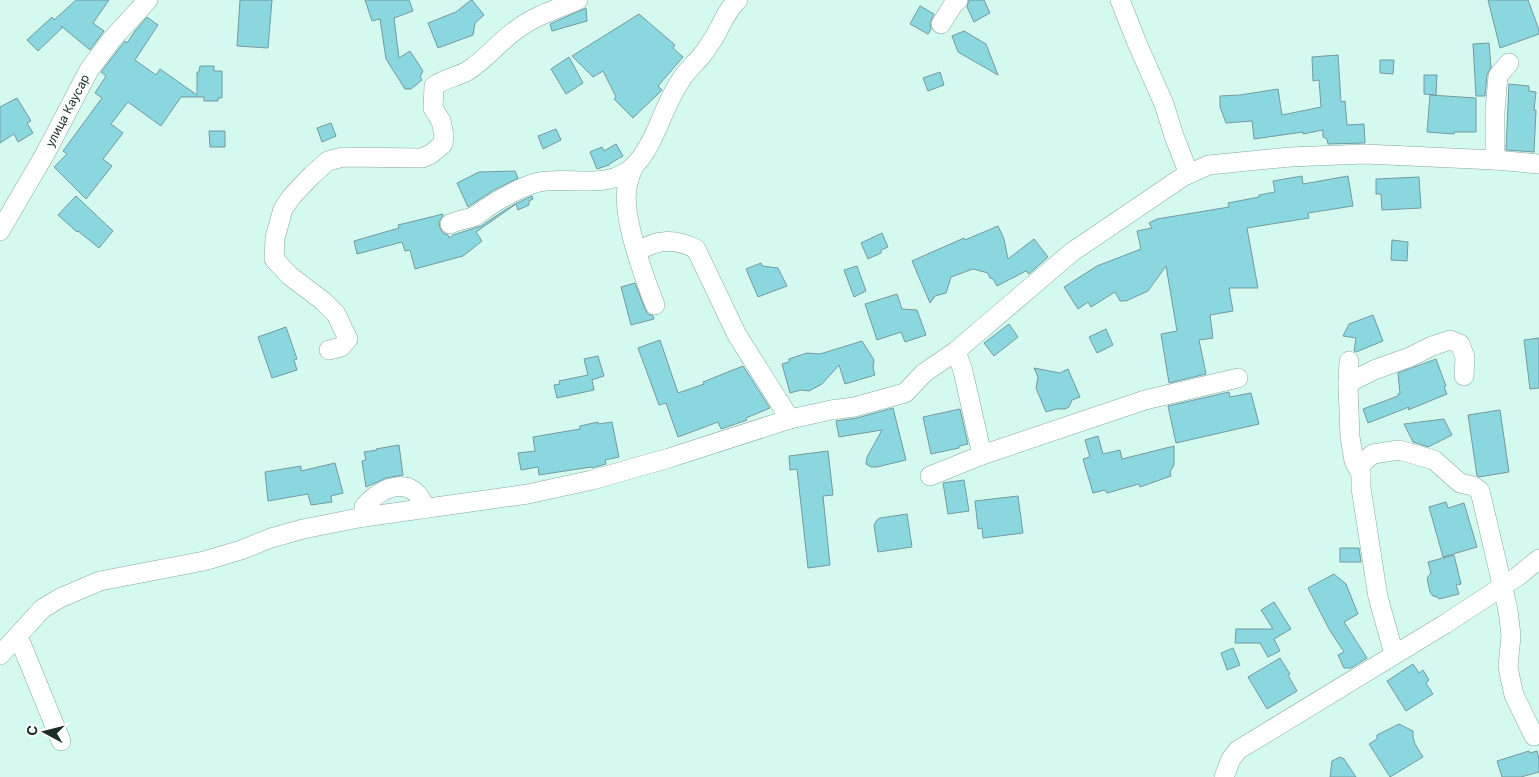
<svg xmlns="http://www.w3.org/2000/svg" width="1539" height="777" viewBox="0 0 1539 777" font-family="Inter,sans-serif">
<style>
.building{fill:#8ad7e0;stroke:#749a9f}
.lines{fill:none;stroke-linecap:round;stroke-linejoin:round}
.minor-casing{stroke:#85a99f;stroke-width:20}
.minor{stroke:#fff;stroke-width:19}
.labels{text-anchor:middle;stroke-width:4.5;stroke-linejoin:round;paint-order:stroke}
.street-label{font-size:12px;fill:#1e2c28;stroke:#fff}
</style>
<rect width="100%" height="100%" fill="#d4faef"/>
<path class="building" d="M76,0H109L93,23L104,31L90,50L61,26L62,28L38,51L27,40L52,17L54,20Z
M240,0H272L268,48L237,46Z
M365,0H409L413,11L394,18L399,58L410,51L423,71L420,77L422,80L411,89H405L386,59L380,19L372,21Z
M471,0H472L484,15L475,23L473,35L438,48L428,23L456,12Z
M969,0H984L990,13L974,22L967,7Z
M1488,0H1528L1539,30V34L1500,48Z
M920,6L934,14L930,23L931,29L928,34L910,24Z
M586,8L587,21L552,31L550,24Z
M639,14L675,45L673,48L683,57L658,86L662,90L633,118L614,99L616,97L603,71L593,77L572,56Z
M147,17L158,25L135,60L156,75L160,69L197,95V72H199L200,66H214V71H222V98H218V101H204V97H181L161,126L128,102L111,124L123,133L103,159L112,166L86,199L54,167L67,154L63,151L102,98L95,93L106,76L101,72L121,46L125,41L127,43L135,31Z
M964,31L986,44L998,75L958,52L952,36Z
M1489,43L1491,67L1487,75L1485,96H1476L1473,44Z
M1338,55L1341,102L1345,101L1347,125L1364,124L1365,143L1328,144L1327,139L1323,137V130L1303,134V132L1254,139L1252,121L1226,123L1220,107V96L1240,95L1278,89L1282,115L1321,107L1319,80L1313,81L1312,57Z
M569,57L583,83L566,94L551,69Z
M1380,60H1394L1393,74L1380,73Z
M940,72L944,85L928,91L923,78Z
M1424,75H1437L1436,95L1424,94Z
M1509,84L1529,86V91L1536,92L1534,110H1536L1534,152L1506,150Z
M1430,95L1476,98V132H1454V134L1427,132Z
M17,98L31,121L27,123L33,133L18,142L14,134L0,143V107Z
M331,123L336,136L322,142L317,128Z
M556,129L561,140L543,149L538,136Z
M209,131H225V147H210Z
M616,144L623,156L609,164V165L597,169L590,152L602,147L604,151Z
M515,171L518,178L494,190L468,207L457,183L479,172Z
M1302,176L1303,184L1348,176L1353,206L1308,213L1309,218L1247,228L1258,288H1229L1233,311L1210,315L1213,338L1199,340L1206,374L1169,383L1161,334L1177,331L1166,266L1148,291L1126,301H1120L1115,292L1091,307L1088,302L1078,309L1064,287L1097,266L1141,249L1137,231L1152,228L1149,223L1157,219L1229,207L1228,203L1259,197V195L1275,192L1273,181Z
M1419,177L1421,208L1382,210L1381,194H1376V179Z
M76,196L113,231L99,248L78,231L77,232L58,215Z
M532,196L533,199L529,201V205L518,210L516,204L476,232L482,241L463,256L415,269L410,250L405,251L402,242L357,254L354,241L399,228L398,225L443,214V216L439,222L440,228L443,233L448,235L449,238L453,235L481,226L505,210L517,203Z
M998,226L1004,239L1008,259L1034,239L1048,257L1029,274L1026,271L997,286L993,279L990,278L988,273L973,269L951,277L946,293L935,296L930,303L912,261L964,238L965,240Z
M882,233L888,247L881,250V253L868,259L861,243Z
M1392,240L1408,242L1407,261L1391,260Z
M761,263L762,266L778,268L787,286L758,297L746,269Z
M857,266L866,291L854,297L844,270Z
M635,283L645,309L648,314L653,316L654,319L631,325L621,287Z
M897,294L902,309L917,310L926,335L905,342L901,332L877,340L865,304Z
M1373,315L1383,341L1356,352L1354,351L1356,338L1343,336L1349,324Z
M1009,324L1018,337L994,356L984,343Z
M286,327L297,359L294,360L297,370L272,378L258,337Z
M1106,329L1113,345L1097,353L1089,337Z
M1539,338V388L1530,389L1524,340Z
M660,340L678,393L704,384L703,382L743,366L770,408L746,418L747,420L721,429L718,422L678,437L666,403L659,405L638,348Z
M862,341L874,360L873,368L875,375L845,384L839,365L822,384L809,391L801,390L790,393L782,364L789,362V359L807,353L820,354Z
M598,356L604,376L592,380L594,390L557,398L554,385L560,384L559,381L588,375L584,359Z
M1436,359L1446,386L1444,387L1447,394L1408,410L1409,407L1368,423L1363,409L1398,396V394H1400L1398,373Z
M1034,368L1060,373L1068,369L1080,397L1072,400L1069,407L1065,409H1056L1046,412L1036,388L1038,377Z
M1229,392L1230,397L1251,393L1259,424L1176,443L1168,406Z
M893,408L906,460L877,467H871L866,464L867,457L882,430L839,437L836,421L857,418Z
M960,409L968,444L959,446V448L931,454L923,417Z
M1500,410L1509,472L1479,477L1477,476L1468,415Z
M1444,419L1452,435L1428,447L1413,442L1404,424Z
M598,422V424L612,422L619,457L605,460L606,464L592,468L591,467L539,475L538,467L521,470L518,453L535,451L533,437L580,429V426Z
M1098,436L1103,454L1120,450L1122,459L1174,446V465L1170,472L1171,476L1140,487L1139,484L1107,493L1105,490L1093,493L1083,459L1090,457L1085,440Z
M399,445L403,475L386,478L366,487L362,461L366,460L364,452L377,450L376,449Z
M828,451L833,495L823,496L830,565L808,568L797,469L790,470L789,456Z
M335,463L343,493L331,496L332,502L311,505L308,494L268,501L265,472L301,466V471Z
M964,480L969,511L948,514L943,483Z
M1018,496L1023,533L983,538L982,528L978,529L975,501Z
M1446,502L1448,508L1464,503L1477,547L1443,557L1429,507Z
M907,514L912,547L878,552L874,525L877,520L880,518Z
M1340,548H1359L1361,562H1340Z
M1454,555L1461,584L1456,585L1459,594L1439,599L1437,597L1433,596L1430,592L1427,578L1431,573L1428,562Z
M1334,574L1346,584L1358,614L1344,622L1367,658L1351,668H1344L1338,655L1344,652L1329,629L1308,588Z
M1274,602L1291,629L1274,639L1280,651L1268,657L1260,643H1235L1236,629H1273L1261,610Z
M1233,648L1240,665L1227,670L1221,653Z
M1280,658L1290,674L1288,675L1297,691L1267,709L1248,677Z
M1413,664L1419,673L1423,670L1429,680L1426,683L1433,694L1406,711L1387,681Z
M1399,724L1413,731V737L1415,744L1423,757L1390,777L1369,744L1377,739V735Z
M1529,751L1530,753L1537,751L1539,759V772L1521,777H1502L1497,761Z
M1340,757L1344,759L1356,777H1330L1332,761Z"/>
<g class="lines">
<defs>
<g id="minor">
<path d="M1120,0L1137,43L1164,104L1174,136L1189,174"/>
<path d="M941,24L953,5L958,0"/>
<path d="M1495,160V111L1498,76L1509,63"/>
<path d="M634,166C631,173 628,181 627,188C622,216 644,277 655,305"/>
<path d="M450,224C458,220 468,219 475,216C480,213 484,209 488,207C501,198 523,186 539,182C570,176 609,191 634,166C657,142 662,107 681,80C687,70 696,63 703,54C707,49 710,43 714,38C721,26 727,9 738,0"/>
<path id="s1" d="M0,231L45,154L89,70L112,39L148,0"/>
<path d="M637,252C657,239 675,238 696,249L737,335L790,419"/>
<path d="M329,350L341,347L348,339L336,314L323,301L290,276L274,259L275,238L283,209L292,196L312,175L328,161L343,157L422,158L431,154L443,144L444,135L441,121L433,108L434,86C445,78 458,77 469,70C486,59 499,42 516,30C534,16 557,9 578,0"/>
<path d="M956,351L963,371L982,455L1145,400L1238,378"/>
<path d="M1349,361L1348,386L1350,437L1354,461L1361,474"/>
<path d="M1348,383L1374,370L1410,357L1432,346L1450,340L1460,344L1465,357L1464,376"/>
<path d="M930,476L982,455"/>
<path d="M364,517V507C382,485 415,474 425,509"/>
<path d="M18,636L61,741"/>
<path d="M1394,654L1378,597L1361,488V464L1373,454L1399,450L1434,460L1460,483L1473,486L1480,491L1508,610L1511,636L1508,666L1510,677L1514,695L1534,736"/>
<path d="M0,655L42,609L60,598L100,581L204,561L241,550L271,538L303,529L364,517L528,494L592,480L669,458L790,419L831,410L854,407L905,393L924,373L956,351L1072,252L1184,176L1209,165L1290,157L1365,154L1495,160L1539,164"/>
<path d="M1224,777L1231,759L1238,750L1445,624L1517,577L1539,559"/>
</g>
</defs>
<use href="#minor" class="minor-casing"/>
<use href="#minor" class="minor"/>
</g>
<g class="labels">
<g class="street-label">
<text dy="4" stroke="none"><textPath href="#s1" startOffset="138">улица Каусар</textPath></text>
</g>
</g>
<g transform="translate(45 732) rotate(277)" stroke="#ffffff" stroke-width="4" paint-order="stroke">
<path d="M0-4L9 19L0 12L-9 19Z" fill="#1e2c28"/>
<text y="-8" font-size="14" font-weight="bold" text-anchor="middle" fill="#1e2c28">С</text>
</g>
</svg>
